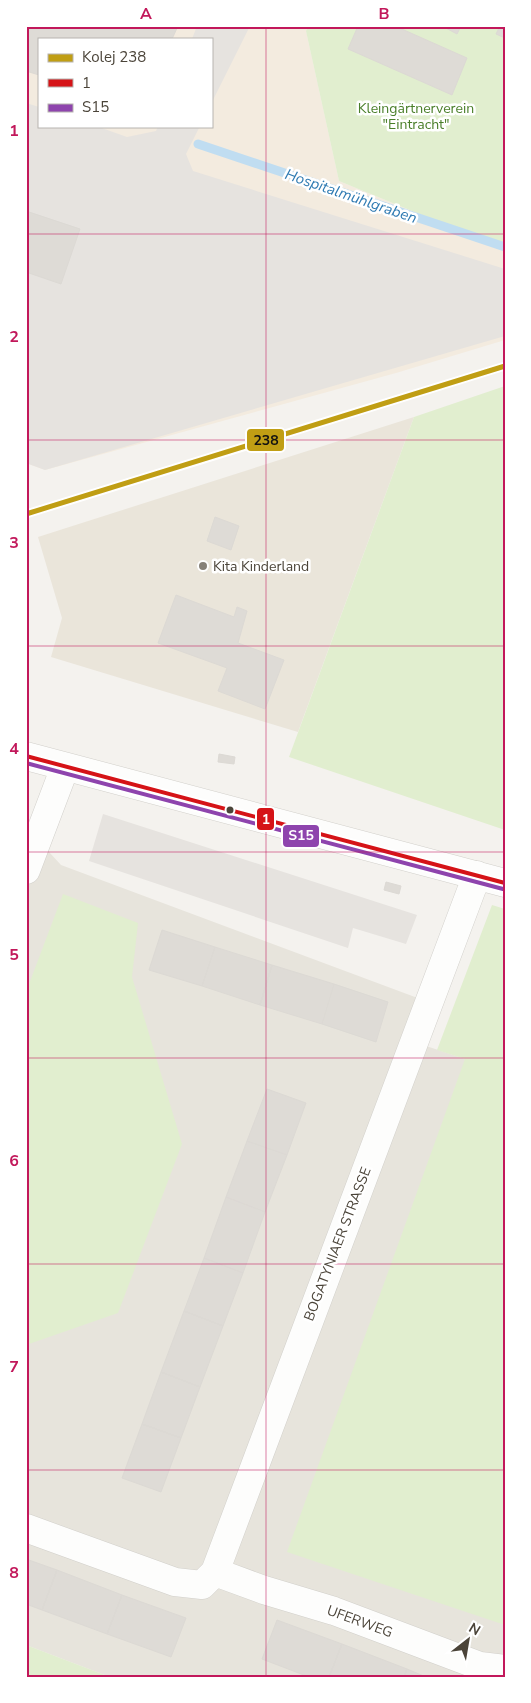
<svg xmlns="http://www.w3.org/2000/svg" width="531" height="1703" viewBox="0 0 531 1703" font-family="'Nunito Sans',sans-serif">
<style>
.residential{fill:#e7e4dc}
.commercial{fill:#f3ebdf;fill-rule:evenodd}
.education{fill:#eae5da}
.green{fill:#e1eecf}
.parking{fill:#e6e3df}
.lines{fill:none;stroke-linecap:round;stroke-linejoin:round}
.stream{stroke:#c0ddf1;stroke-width:9}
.building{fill:#dedbd6;stroke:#dcd9d4}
.minor-casing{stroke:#d2d0cb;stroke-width:29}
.minor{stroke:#fdfdfc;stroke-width:28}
.bus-1-casing{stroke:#fff;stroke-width:8}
.bus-2-casing{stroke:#fff;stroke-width:8}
.bus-1{stroke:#d51317;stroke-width:4}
.bus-2{stroke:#8e44ad;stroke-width:4}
.rail-1-casing{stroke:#fff;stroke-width:9}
.rail-1{stroke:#c09e14;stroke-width:5}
.grid{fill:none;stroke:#c2185b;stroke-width:1;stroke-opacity:0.55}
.poi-dot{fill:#868178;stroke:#fff;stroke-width:2}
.bus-dot{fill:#4b4439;stroke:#fff;stroke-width:2}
.labels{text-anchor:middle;stroke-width:5;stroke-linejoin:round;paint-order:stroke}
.park-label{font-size:14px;fill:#4a7f2a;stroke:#fff}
.poi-label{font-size:14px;fill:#4b4439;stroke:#fff;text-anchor:start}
.street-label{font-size:14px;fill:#4b4439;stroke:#fff}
.water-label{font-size:15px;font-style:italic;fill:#2e7ab2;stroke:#fff}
.line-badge{stroke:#fff;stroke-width:2}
.badge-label{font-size:14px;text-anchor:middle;font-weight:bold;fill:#fff}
.pale-badge-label{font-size:14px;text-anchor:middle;font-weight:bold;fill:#111}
.neatline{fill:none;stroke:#c2185b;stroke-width:2}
.grid-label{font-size:16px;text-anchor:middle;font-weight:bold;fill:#c2185b}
</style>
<rect width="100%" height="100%" fill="#f4f2ee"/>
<path class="residential" d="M26,827L61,865L431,1003L417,1043L505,1072V1677H110L26,1645Z"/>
<path class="commercial" d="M26,26H308L306,31L339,181L505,249V340L396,373L45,470L26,463ZM39,39H211V126H39Z"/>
<path class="education" d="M414,417L298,732L51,657L62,618L38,537Z"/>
<path class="green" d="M308,26H505V249L339,181L306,31Z
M505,386V830L289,757L414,417Z
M63,894L138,923L132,977L182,1144L118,1313L26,1345V992Z
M492,905L505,909V1625L287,1552L465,1059L437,1050Z
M26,1645L110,1677H26Z"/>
<path class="parking" d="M197,26H250L211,104V39H192Z
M26,103L39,107V126H96L127,137L156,131L158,126H200L186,154L193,171L505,269V336L45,470L26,463Z
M103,814L417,915L406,944L353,928L348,948L89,861Z"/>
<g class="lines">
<path class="stream" d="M198,144L505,247"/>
</g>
<path class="building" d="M26,26H178L172,39H39V75L26,71Z
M358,26H395L467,58L452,95L348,49Z
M442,26H461L457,34Z
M500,26H505V38L496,34Z
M26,211L80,229L61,284L26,272Z
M215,517L239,526L231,550L207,541Z
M176,595L234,617L237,607L247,611L238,643L284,660L265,709L218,691L227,668L158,643Z
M219,754L235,757L234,764L218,762Z
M386,882L401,886L399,894L384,890Z
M162,930L215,947L202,986L149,970Z
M215,947L272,965L260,1005L202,986Z
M272,965L334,984L322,1024L260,1005Z
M334,984L388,1002L376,1042L322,1024Z
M267,1089L306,1103L287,1155L247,1141Z
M247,1141L287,1155L265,1212L226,1197Z
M226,1197L265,1212L243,1273L204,1258Z
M204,1258L243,1273L223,1326L184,1311Z
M184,1311L223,1326L200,1387L161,1372Z
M161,1372L200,1387L181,1438L142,1424Z
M142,1424L181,1438L161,1492L122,1478Z
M26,1559L57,1570L42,1610L26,1604Z
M57,1570L122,1595L107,1634L42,1610Z
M122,1595L186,1618L171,1657L107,1634Z
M277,1620L342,1644L329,1677H309L262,1659Z
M342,1644L407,1669L404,1677H329Z
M407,1669L426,1677H404Z"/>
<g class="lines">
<defs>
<path id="minor" d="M26,756L505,883
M26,870L65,767
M26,1528L175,1582L202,1585L215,1572L477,875
M215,1572L264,1590L334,1611L480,1666L505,1669"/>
</defs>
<use href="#minor" class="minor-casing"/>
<use href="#minor" class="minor"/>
<defs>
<path id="bus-1" d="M26,756L505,883"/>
<path id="bus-2" d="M26,763L503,889"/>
</defs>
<use href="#bus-1" class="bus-1-casing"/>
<use href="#bus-2" class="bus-2-casing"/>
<use href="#bus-1" class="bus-1"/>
<use href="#bus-2" class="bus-2"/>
<defs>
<path id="rail-1" d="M26,514L505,366"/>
</defs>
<use href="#rail-1" class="rail-1-casing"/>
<use href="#rail-1" class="rail-1"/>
</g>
<path class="grid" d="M266,26V1677M26,234H505M26,440H505M26,646H505M26,852H505M26,1058H505M26,1264H505M26,1470H505"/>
<circle class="poi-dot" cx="203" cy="566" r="5"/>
<circle class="bus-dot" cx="230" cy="810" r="4.5"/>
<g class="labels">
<g class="park-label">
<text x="416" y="113">Kleingärtnerverein<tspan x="416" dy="16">"Eintracht"</tspan></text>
</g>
<g class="poi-label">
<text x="213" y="571">Kita Kinderland</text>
</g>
<g class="street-label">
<text transform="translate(337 1244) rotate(-69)" y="5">BOGATYNIAER STRASSE</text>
<text transform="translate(360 1621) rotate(20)" y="5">UFERWEG</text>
</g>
<g class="water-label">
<text transform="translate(351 196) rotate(19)" y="5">Hospitalmühlgraben</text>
</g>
</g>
<g class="line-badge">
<rect x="246" y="428" width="39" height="24" rx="5" fill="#c09e14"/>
<rect x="256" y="807" width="19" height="24" rx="5" fill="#d51317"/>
<rect x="282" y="824" width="38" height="24" rx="5" fill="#8e44ad"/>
</g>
<g class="badge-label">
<text x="266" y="824">1</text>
<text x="301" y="840">S15</text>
</g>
<g class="pale-badge-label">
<text x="266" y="445">238</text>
</g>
<rect width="531" height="1703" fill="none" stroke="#ffffff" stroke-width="55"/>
<rect x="38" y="38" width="175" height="90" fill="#ffffff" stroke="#b7b4b0"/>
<rect x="48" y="54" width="25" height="8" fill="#c09e14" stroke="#b7b4b0"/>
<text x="82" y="62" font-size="15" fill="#4b4439">Kolej 238</text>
<rect x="48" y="79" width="25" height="8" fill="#d51317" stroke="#b7b4b0"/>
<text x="82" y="88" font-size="15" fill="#4b4439">1</text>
<rect x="48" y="104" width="25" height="8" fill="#8e44ad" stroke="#b7b4b0"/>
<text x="82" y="112" font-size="15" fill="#4b4439">S15</text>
<g transform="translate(468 1640) rotate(31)" stroke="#ffffff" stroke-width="4" paint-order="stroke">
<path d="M0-4L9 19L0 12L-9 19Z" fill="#4b4439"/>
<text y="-8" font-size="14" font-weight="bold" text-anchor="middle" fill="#4b4439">N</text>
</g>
<rect x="28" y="28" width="476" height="1648" class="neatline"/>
<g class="grid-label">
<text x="146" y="19">A</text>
<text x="384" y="19">B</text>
<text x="14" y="136">1</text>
<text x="14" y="342">2</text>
<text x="14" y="548">3</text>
<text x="14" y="754">4</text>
<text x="14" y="960">5</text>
<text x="14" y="1166">6</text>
<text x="14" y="1372">7</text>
<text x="14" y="1578">8</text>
</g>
</svg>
